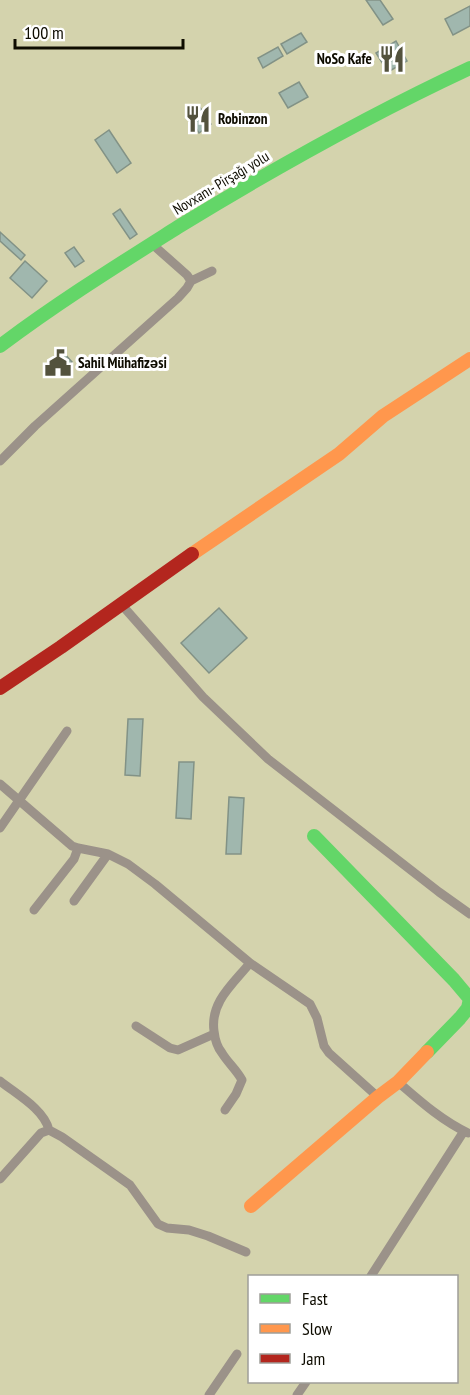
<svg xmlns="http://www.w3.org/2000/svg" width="470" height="1395" viewBox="0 0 470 1395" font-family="'PT Sans Narrow',sans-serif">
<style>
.building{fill:#a0b7ae;stroke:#829286;stroke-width:1.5}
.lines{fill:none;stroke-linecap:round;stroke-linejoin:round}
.street{stroke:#9b9289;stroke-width:9}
.fast{stroke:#63d668;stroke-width:14}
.slow{stroke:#ff974d;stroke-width:14}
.jam{stroke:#b3261e;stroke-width:14}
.labels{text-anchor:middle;stroke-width:6;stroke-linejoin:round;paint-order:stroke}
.poi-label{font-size:15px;font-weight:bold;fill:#0e0c00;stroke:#fff;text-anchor:start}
.street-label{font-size:15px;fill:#0e0c00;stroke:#fff}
</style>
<rect width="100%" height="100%" fill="#d4d3ad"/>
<path class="building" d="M366,0H380L393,19L383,25Z
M470,6V26L453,35L445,19Z
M301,33L307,42L287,54L281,44Z
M396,41L407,61L388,72L376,53Z
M278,47L283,56L263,68L258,58Z
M299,82L308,97L288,108L279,93Z
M199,106L211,124L199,133L187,114Z
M109,130L131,163L117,173L95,140Z
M120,209L137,234L130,239L113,214Z
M0,232L25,255L21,260L0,241Z
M74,247L84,261L75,267L65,253Z
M25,261L47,281L32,298L10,278Z
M63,352L72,362L55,377L46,366Z
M219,608L247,638L209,673L181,643Z
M128,719H143L140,776L125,775Z
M179,762H194L191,819L176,818Z
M229,797L244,798L241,854H226Z"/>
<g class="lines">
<path class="street" d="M152,244L187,275L191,281
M0,461L35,426L178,298L187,288L191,281L212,271
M121,604L203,697L268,759L439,892L470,914
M0,784L72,846L78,848L108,854L128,864L155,884L250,963L310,1004L317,1018L324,1046L329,1053L378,1097
M0,828L67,731
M74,901L108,854
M34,910L74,859L78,848
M136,1026L170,1048L178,1050L214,1034
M0,1081C16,1094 44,1109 49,1130
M398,1082C420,1101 441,1120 468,1133
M225,1110L236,1094L242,1080C236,1069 228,1063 222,1053C217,1047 215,1040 214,1031C210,1002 233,984 250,963
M0,1179L41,1133L49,1130L62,1137L130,1185L158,1224L167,1228L189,1230L208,1236L246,1252
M371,1276L464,1131
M209,1395L237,1354
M297,1395L306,1382"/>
<path class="fast" d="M0,346C57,303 118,265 178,227C273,169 369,115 470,68
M314,836L454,980L470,999L468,1008L460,1018L427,1052"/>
<path class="slow" d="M192,554L339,454L383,416L470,359
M251,1206L378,1097L398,1082L427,1052"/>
<path class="jam" d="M0,688L61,647L192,554"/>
</g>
<defs>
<symbol id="restaurant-bare" viewBox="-9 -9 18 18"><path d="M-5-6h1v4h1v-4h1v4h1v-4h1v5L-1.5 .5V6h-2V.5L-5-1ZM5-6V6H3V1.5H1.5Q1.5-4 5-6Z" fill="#53523d" stroke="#fff" stroke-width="2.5" paint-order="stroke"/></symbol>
<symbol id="civic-bare" viewBox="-9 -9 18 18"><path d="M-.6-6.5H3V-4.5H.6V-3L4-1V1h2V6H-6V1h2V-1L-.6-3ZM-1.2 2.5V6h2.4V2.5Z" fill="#53523d" stroke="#fff" stroke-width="2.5" paint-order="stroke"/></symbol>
</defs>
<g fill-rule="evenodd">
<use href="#restaurant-bare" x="373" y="40" width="38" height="38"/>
<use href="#restaurant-bare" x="179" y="100" width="38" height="38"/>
<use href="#civic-bare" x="39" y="344" width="38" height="38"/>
</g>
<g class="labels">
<g class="poi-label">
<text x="372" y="64" text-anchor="end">NoSo Kafe</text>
<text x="218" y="124">Robinzon</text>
<text x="78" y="368">Sahil Mühafizəsi</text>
</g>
<g class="street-label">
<text transform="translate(221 183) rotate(-31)" y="5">Novxanı- Pirşağı yolu</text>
</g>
</g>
<rect x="248" y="1275" width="210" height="108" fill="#ffffff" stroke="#9f9e99" stroke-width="1.5"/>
<rect x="260" y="1294" width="30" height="9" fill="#63d668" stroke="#9f9e99" stroke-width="1.5"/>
<text x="302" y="1305" font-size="18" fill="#0e0c00">Fast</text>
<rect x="260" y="1324" width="30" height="9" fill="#ff974d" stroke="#9f9e99" stroke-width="1.5"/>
<text x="302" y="1335" font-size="18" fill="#0e0c00">Slow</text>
<rect x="260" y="1354" width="30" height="9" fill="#b3261e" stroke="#9f9e99" stroke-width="1.5"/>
<text x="302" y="1365" font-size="18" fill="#0e0c00">Jam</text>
<path d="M15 39v9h168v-9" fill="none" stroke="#0e0c00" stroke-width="3"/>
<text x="24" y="39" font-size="18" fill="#0e0c00" stroke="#ffffff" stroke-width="4.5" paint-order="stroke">100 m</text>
</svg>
